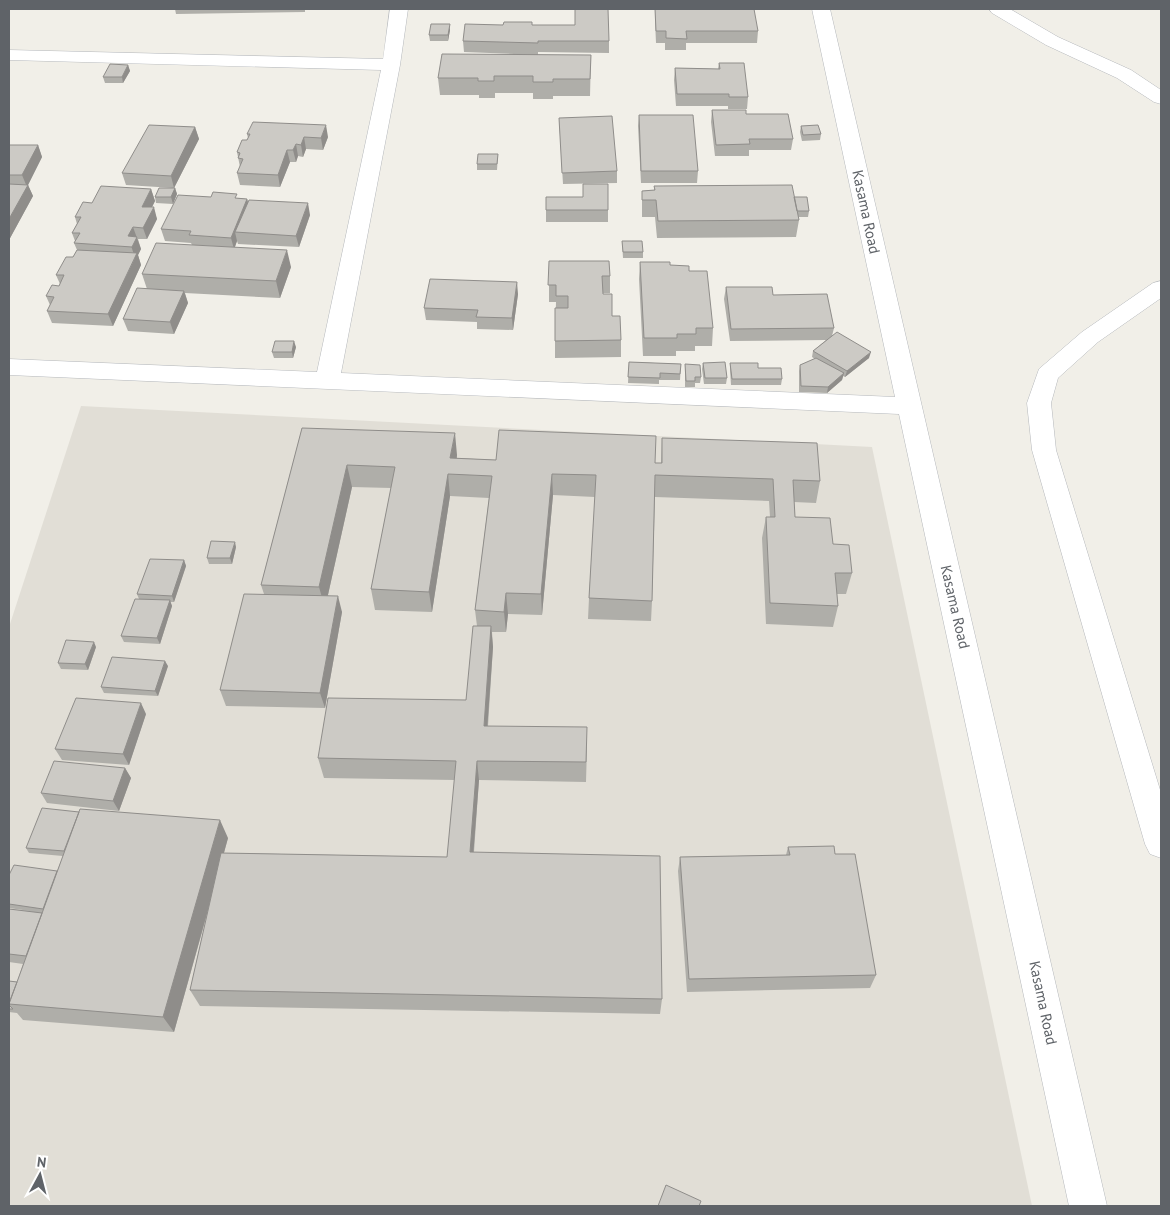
<svg xmlns="http://www.w3.org/2000/svg" width="1170" height="1215" viewBox="0 0 1170 1215" font-family="'PT Sans',sans-serif">
<style>
.education{fill:#e1ded6}
.lines{fill:none;stroke-linecap:round;stroke-linejoin:round}
.minor-casing{stroke:#b5b8bc;stroke-width:1}
.minor{fill:#fff;fill-rule:evenodd}
.wall{fill:#afaea9}
.shaded-wall{fill:#8f8d8a}
.building{fill:#cccac5;stroke:#8f8d8a}
.labels{text-anchor:middle;stroke-width:5;stroke-linejoin:round;paint-order:stroke}
.street-label{font-size:15px;fill:#5f6368;stroke:#fff}
</style>
<rect width="100%" height="100%" fill="#f1efe8"/>
<path class="education" d="M81,406L872,447L1032,1206H9V627Z"/>
<g class="lines">
<defs>
<path id="minor" d="M390,9H408L400,65L341,373L895,397L812,9H830L1107,1206H1069L899,414L9,375V359L317,372L381,70L9,60V50L383,59Z
M989,9H1010L1058,37L1131,70L1161,90V104L1154,102L1117,78L1046,45L992,13Z
M1161,281V298L1098,342L1058,378L1051,403L1056,450L1161,793V858L1150,854L1145,844L1032,450L1027,403L1039,369L1082,332L1153,283Z"/>
</defs>
<use href="#minor" class="minor-casing"/>
<use href="#minor" class="minor"/>
</g>
<path class="wall" d="M175,9H305V12L176,14Z
M655,9L758,31L757,43H686V50H665V43H656L655,20Z
M532,25L609,41V53L538,52V55L464,52L463,41Z
M450,30L448,41H430L429,35Z
M591,55L590,96H553V99H533V93H495V98H479V95H440L438,78Z
M719,63L748,97L747,109H728V106H676L674,80L675,68L718,69Z
M128,65L130,71L123,83H105L103,77Z
M712,110L746,114L793,139L791,150H749V156H715L711,122Z
M639,115L698,171L697,183H641L638,126Z
M559,118L617,171V183L563,184Z
M801,126L821,134L820,140L802,141L800,132Z
M195,127L199,139L174,188L126,185L122,173Z
M247,134L328,137L323,150L306,149L303,157L298,156L296,162H290L280,187L240,185L237,173L240,167L237,152L247,140L248,138Z
M9,145H38L42,157L28,185L33,196L9,240Z
M498,154L497,170H477V164Z
M608,184V222H546V210L583,197Z
M654,186L794,197L809,211L808,217H798L799,220L796,237L657,238L655,217H642V191L654,190Z
M175,188L177,194L173,204L156,203L155,197Z
M151,189L155,201L152,207L157,219L147,239H138L141,249L138,255L141,265L113,326L52,323L47,311L50,305L46,296L59,286L60,284L56,275L73,257L77,250L74,243L75,241L72,233L77,224L75,217L92,203Z
M238,198L247,199L248,201L310,215L299,247L238,244L237,241L235,247L291,267L280,298L185,293L188,303L174,334L128,331L123,319L147,289L142,274L192,245L191,243L165,241L161,229Z
M622,241L643,252V258H623Z
M549,261L610,276V293H603L621,340V357L555,358V341L556,302H549Z
M640,262L670,265L689,271L713,328L712,346H695V351H676V356H643L639,279Z
M726,287L773,295L834,328L832,336L869,358L845,377L843,376L842,380L827,393L799,392V371L800,365L815,359L812,357L813,351L826,340L730,341L724,299Z
M518,294L513,330L477,329V322L426,320L424,308Z
M296,347L293,358H274L272,352Z
M629,362L681,364L680,380H659V384L628,383Z
M703,363L727,378L726,384H704L702,369Z
M730,363L758,368L782,379L781,385H731L730,369Z
M685,364L701,377L700,383H695V387H685Z
M302,428L457,455V458L496,460L661,463L662,438L820,481L816,503L794,502L795,517L833,544L852,573L846,594H837L838,606L833,627L766,624L762,538L766,517H770L769,501L655,497L652,601L651,621L588,619L589,598L595,497L553,495L542,615L508,614L506,632H492L493,647L488,726L587,747L586,782L479,780L474,852L662,999L660,1014L200,1006L190,990L208,911L174,1032L23,1020L17,1013L9,1012V981L17,982L23,964L9,962V909L30,911L9,908V875L57,871L63,856L29,853L26,848L228,838L224,853L447,857L455,780L324,778L318,758L466,700L477,626L475,610L489,498L450,496L432,612L375,610L371,589L391,488L352,487L328,595L342,612L325,708L226,706L220,690L264,594L261,585Z
M236,547L232,564H209L207,558Z
M184,560L186,566L174,602H170L172,606L160,644L124,642L121,636L139,599L137,594Z
M96,647L88,670L61,669L58,663Z
M168,666L158,696L104,693L101,687Z
M146,714L129,765L62,760L55,749Z
M125,768L131,778L119,811L47,803L41,793Z
M788,847L835,854L876,975L870,988L687,992L678,871L680,857L786,855Z"/>
<path class="shaded-wall" d="M450,24V30L448,41V35Z
M128,65L130,71L123,83L122,77Z
M326,125L328,137L323,150L321,138Z
M195,127L199,139L174,188L171,176Z
M304,137L306,149L303,157L301,145Z
M296,144L298,156L296,162L293,150Z
M38,145L42,157L27,187L22,175Z
M287,150L290,162L280,187L278,175Z
M28,185L33,196L9,240V219Z
M175,188L177,194L173,204L171,197Z
M151,189L155,201L146,219L142,207Z
M247,199L250,210L235,232L237,241L234,249L231,238Z
M308,203L310,215L299,247L296,236Z
M154,207L157,219L147,239L143,228Z
M133,227L141,249L138,255L141,265L113,326L108,314L135,258L128,236Z
M287,250L291,267L280,298L276,281Z
M517,282L518,294L513,330L512,318Z
M184,291L188,303L174,334L170,322Z
M294,341L296,347L293,358L292,352Z
M871,352L869,358L845,377L847,371Z
M844,373L842,380L827,393L828,387Z
M455,433L457,455L454,475L450,458Z
M347,465L352,487L325,608L319,587Z
M448,474L450,496L432,612L429,592Z
M552,474L553,495L542,615L541,594Z
M235,542L236,547L232,564L230,558Z
M184,560L186,566L174,602L172,596Z
M506,593L508,614L506,632L504,612Z
M338,596L342,612L325,708L320,693Z
M170,600L172,606L160,644L157,638Z
M491,626L493,647L486,745L484,726Z
M94,642L96,647L88,670L85,664Z
M165,661L168,666L158,696L155,691Z
M141,703L146,714L129,765L123,754Z
M477,761L479,780L472,870L470,852Z
M125,768L131,778L119,811L113,801Z
M220,820L228,838L174,1032L163,1017Z"/>
<path class="building" d="M575,9H608L609,41H538V43L463,41L465,24L503,25L504,22H532V25H575Z
M655,9H754L758,31H686L687,39L666,38V31H656Z
M431,24H450L448,35H429Z
M442,54L591,55L590,79H553V82H533V76H494V81H478V78H438Z
M719,63H744L748,97H729V94H677L675,68L720,69Z
M110,64L128,65L122,77H103Z
M712,110H746V114H788L793,139H749L750,144L716,145Z
M639,115H693L698,171H641Z
M612,116L617,171L562,173L559,118Z
M253,122L326,125L321,138L304,137L301,145L296,144L293,150H287L278,175L237,173L243,159L238,158L240,153L237,152L242,140H247L250,134H247Z
M149,125L195,127L171,176L122,173Z
M818,125L821,134L803,135L801,126Z
M9,145H38L22,175H9Z
M478,154H498L497,164H477Z
M9,184L28,185L9,219Z
M583,184H608V210H546V197H583Z
M792,185L799,220L658,221L656,200H642V191L655,190L654,186Z
M101,186L151,189L142,207H154L143,228L133,227L128,236L137,237L132,247L74,243L80,233H72L81,217H75L83,202L92,203Z
M159,188H175L171,197H155Z
M213,192L237,194L235,198L247,199L231,238L189,235L191,231L161,229L178,195L211,197Z
M794,197H807L809,211H797Z
M249,200L308,203L296,236L235,232Z
M622,241H642L643,252H623Z
M156,243L287,250L276,281L142,274Z
M77,250L137,253L108,314L47,311L54,297L46,296L52,285L59,286L64,275H56L66,257H73Z
M549,261H609L610,276H602L603,294H612V316H620L621,340L555,341V308H568V296H556V285H548Z
M640,262H670V265L689,266V271H707L713,328H696V334H677V338H644Z
M430,279L517,282L512,318L476,317L478,310L424,308Z
M726,287H772L773,295L827,294L834,328L731,329Z
M137,288L184,291L170,322L123,319Z
M837,332L871,352L847,371L813,351Z
M275,341H294L292,352H272Z
M816,358L844,373L828,387L801,386L800,365Z
M629,362L681,364L680,374L660,373V378L628,377Z
M725,362L727,378H705L703,363Z
M730,363H758V368H781L782,379H732Z
M685,364L700,365L701,377H695V381H686Z
M302,428L455,433L450,458L496,460L499,430L656,436L655,463H662V438L817,443L820,481L793,480L795,517L830,518L833,544L849,545L852,573H835L838,606L770,603L766,517H775L773,479L655,475L652,601L589,598L596,475L552,474L541,594L506,593L504,612L475,610L492,476L448,474L429,592L371,589L395,467L347,465L319,587L261,585Z
M211,541L235,542L230,558H207Z
M150,559L184,560L172,596L137,594Z
M244,594L338,596L320,693L220,690Z
M135,599L170,600L157,638L121,636Z
M473,626H491L484,726L587,727L586,762L477,761L470,852L660,856L662,999L190,990L221,853L447,857L456,761L318,758L328,698L466,700Z
M66,640L94,642L85,664L58,663Z
M112,657L165,661L155,691L101,687Z
M76,698L141,703L123,754L55,749Z
M54,761L125,768L113,801L41,793Z
M42,808L79,812L64,851L26,848Z
M80,809L220,820L163,1017L9,1004Z
M834,846L835,854H855L876,975L689,979L680,857L790,855L788,847Z
M14,865L57,871L43,909L9,904V875Z
M9,909L42,913L26,956L9,954Z
M9,981L17,982L9,1003Z
M9,1005L13,1009H9Z
M666,1185L701,1201L699,1206H658Z"/>
<g class="labels">
<g class="street-label">
<text transform="translate(866 212) rotate(78)" y="5">Kasama Road</text>
<text transform="translate(955 607) rotate(77)" y="5">Kasama Road</text>
<text transform="translate(1043 1003) rotate(78)" y="5">Kasama Road</text>
</g>
</g>
<rect width="1170" height="1215" fill="none" stroke="#5f6368" stroke-width="20"/>
<g transform="translate(40 1175) rotate(7)" stroke="#ffffff" stroke-width="4" paint-order="stroke">
<path d="M0-4L9 19L0 12L-9 19Z" fill="#5f6368"/>
<text y="-8" font-size="14" font-weight="bold" text-anchor="middle" fill="#5f6368">N</text>
</g>
</svg>
